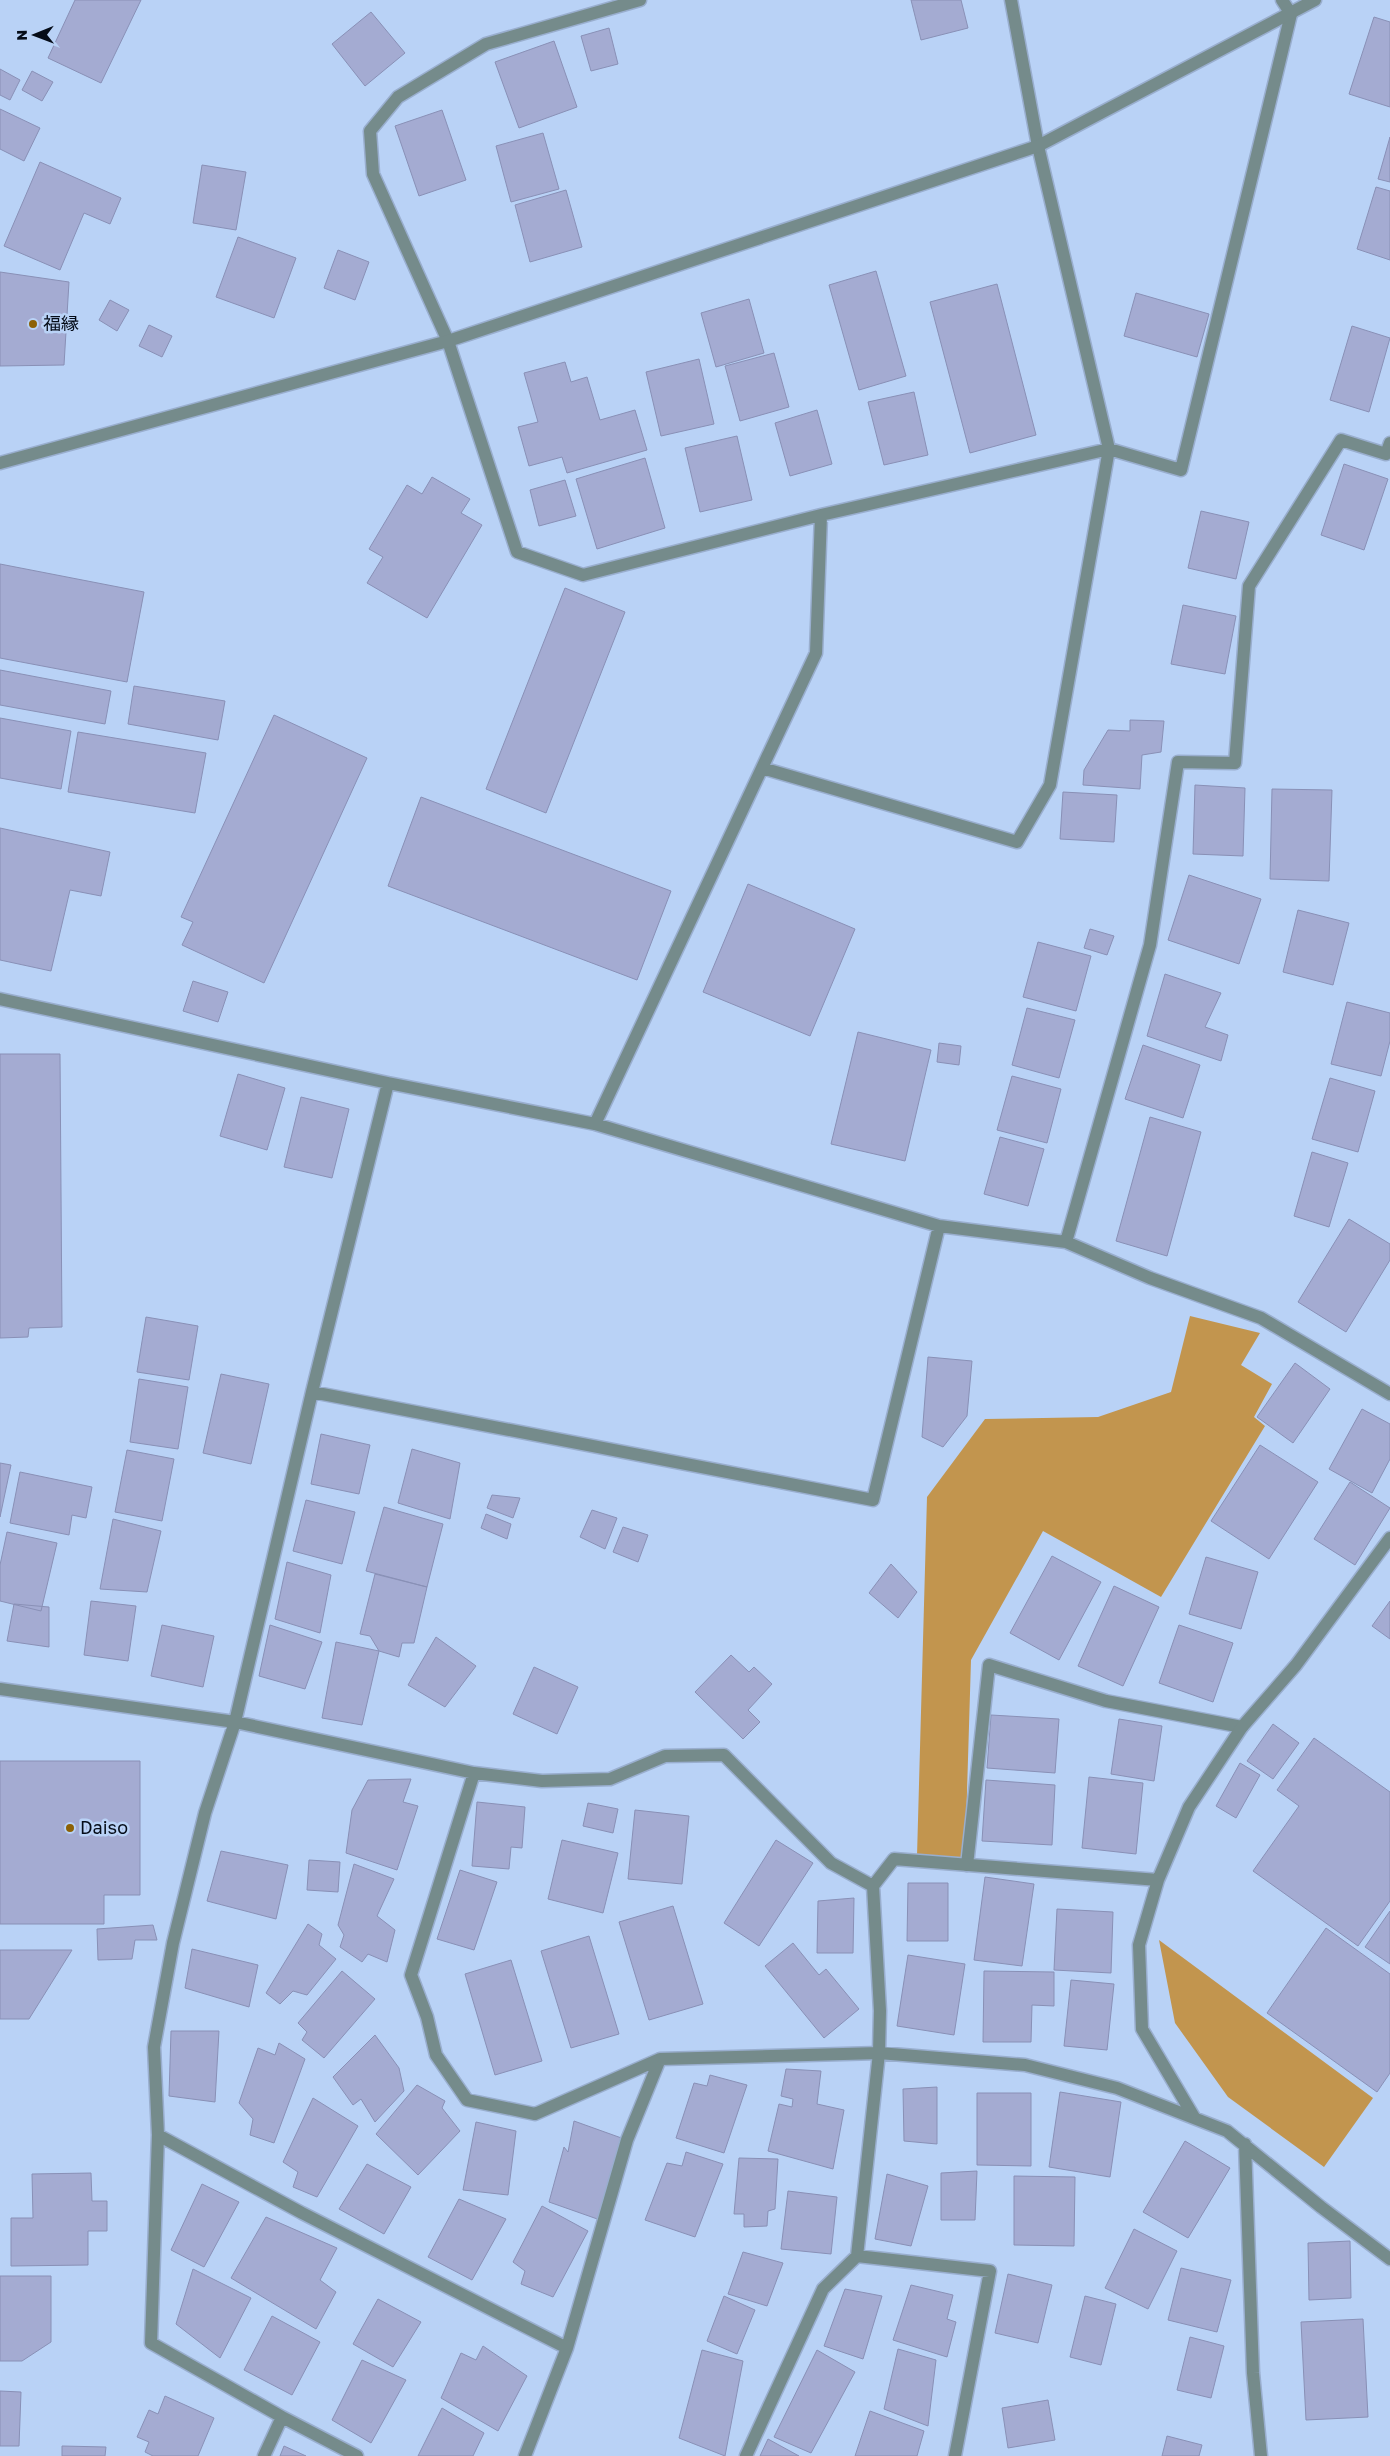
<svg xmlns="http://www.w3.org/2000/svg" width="1390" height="2456" viewBox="0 0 1390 2456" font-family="'Golos Text','Noto Sans JP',sans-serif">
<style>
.green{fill:#c2954e}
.building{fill:#a4abd2;stroke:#8990b6}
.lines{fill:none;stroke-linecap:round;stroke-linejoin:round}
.service-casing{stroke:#99aece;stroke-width:15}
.minor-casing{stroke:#99aece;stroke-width:15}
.tertiary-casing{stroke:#99aece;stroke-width:15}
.service{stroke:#758b8b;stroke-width:12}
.minor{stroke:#758b8b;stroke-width:12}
.tertiary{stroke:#758b8b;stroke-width:12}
.poi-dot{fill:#8d6106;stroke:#b9d2f6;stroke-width:2}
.labels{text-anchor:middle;stroke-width:5;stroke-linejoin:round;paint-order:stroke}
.poi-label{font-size:18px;fill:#050c18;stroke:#b9d2f6;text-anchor:start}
</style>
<rect width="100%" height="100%" fill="#b9d2f6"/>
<path class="green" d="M1190,1316L1260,1333L1241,1365L1272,1384L1254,1417L1265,1426L1161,1597L1043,1531L971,1660L965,1858L917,1856L927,1497L985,1419L1098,1417L1171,1392Z
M1159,1940L1373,2098L1324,2167L1228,2097L1175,2023Z"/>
<path class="building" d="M75,0H141L101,83L48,58Z
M911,0H961L968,28L921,40Z
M371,12L405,53L365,86L332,44Z
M1374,17L1390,22V107L1349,94Z
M609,28L618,64L591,71L581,36Z
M554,41L577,107L519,128L495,62Z
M0,69L20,80L10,100L0,95Z
M32,71L53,82L42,101L22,90Z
M0,109L40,128L24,161L0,149Z
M442,110L466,180L419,196L395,126Z
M543,133L559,189L511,202L496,146Z
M1390,137V182L1378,179Z
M40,162L121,198L110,224L84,213L60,270L4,246Z
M202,165L246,172L236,230L193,223Z
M1376,187L1390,191V260L1357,249Z
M566,190L582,247L530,262L515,205Z
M238,237L296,258L274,318L216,297Z
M338,250L369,262L355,300L324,288Z
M876,271L906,376L859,390L829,285Z
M0,272L69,282L64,365L0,366Z
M997,284L1036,435L970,453L930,302Z
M1136,293L1209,314L1197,357L1124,336Z
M749,299L764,353L716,367L701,313Z
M110,300L129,310L117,331L99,320Z
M149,325L172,336L162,357L139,346Z
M1352,326L1390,338L1369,412L1330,400Z
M774,353L789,407L740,421L725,366Z
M699,359L714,424L661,436L646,372Z
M565,362L571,382L587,377L600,420L635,410L647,450L567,473L562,457L529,466L518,427L538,422L524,373Z
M914,392L928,455L884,465L868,402Z
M817,410L832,464L790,476L775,423Z
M737,436L752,500L700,512L685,448Z
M645,458L665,528L597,549L576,479Z
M1344,464L1388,479L1364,550L1321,535Z
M432,477L470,499L461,513L482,525L427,618L367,583L383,557L369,549L407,485L422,494Z
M565,480L576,516L539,526L530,490Z
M1201,511L1249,522L1236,579L1188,568Z
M0,564L144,592L127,682L0,658Z
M565,588L625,612L546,813L486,789Z
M1183,605L1236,616L1225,674L1171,664Z
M0,670L111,691L105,724L0,705Z
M134,686L225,701L218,740L128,724Z
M274,715L367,758L264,983L182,945L193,922L181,917Z
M0,718L71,731L61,789L0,778Z
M1130,720L1164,721L1161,752L1142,755L1140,789L1083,785L1084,770L1108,730L1130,731Z
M78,732L206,753L195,813L68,792Z
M1195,785L1245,788L1243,856L1193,854Z
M1272,789L1332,790L1329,881L1270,879Z
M1063,792L1117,795L1114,842L1060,839Z
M421,797L671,891L637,980L388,886Z
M0,828L110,852L101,896L70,890L51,971L0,960Z
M1189,875L1261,899L1239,964L1168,940Z
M748,884L855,929L810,1036L703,992Z
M1298,910L1349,923L1333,985L1283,972Z
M1090,929L1114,936L1107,955L1084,948Z
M1038,942L1091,956L1076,1011L1023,997Z
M1165,974L1221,993L1205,1027L1228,1035L1221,1061L1147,1036Z
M193,981L228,992L218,1022L183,1011Z
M1347,1002L1390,1013V1041L1381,1076L1331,1064Z
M1027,1008L1075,1020L1059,1078L1012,1065Z
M858,1032L931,1050L905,1161L831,1144Z
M939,1043L961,1046L959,1065L937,1062Z
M1143,1045L1200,1065L1183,1118L1125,1099Z
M0,1054H60L62,1327L29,1328L28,1337L0,1338Z
M238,1074L285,1088L267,1150L220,1136Z
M1012,1076L1061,1089L1047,1143L997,1130Z
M1330,1078L1375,1091L1358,1152L1312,1139Z
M301,1097L349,1109L332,1178L284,1167Z
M1150,1117L1201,1132L1167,1256L1116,1241Z
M1000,1137L1044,1149L1028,1206L984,1194Z
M1312,1152L1348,1163L1329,1227L1294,1216Z
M1349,1219L1390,1244V1260L1346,1332L1298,1302Z
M146,1317L198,1326L189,1380L137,1372Z
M928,1357L972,1361L967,1416L943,1447L922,1437Z
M1295,1363L1330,1389L1293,1443L1257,1417Z
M221,1374L269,1384L251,1464L203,1453Z
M139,1379L188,1387L178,1449L130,1442Z
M1362,1409L1390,1424V1459L1372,1493L1329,1469Z
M321,1434L370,1445L359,1494L311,1484Z
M1260,1445L1318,1482L1269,1559L1211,1521Z
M412,1449L460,1463L450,1519L398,1503Z
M127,1450L174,1459L162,1521L115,1512Z
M0,1463L11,1465L0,1517Z
M20,1472L92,1487L86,1518L72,1515L69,1535L10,1523Z
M1350,1482L1390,1508L1355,1565L1314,1539Z
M492,1495L520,1498L513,1518L487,1508Z
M306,1500L355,1512L342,1564L293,1551Z
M384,1507L443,1524L427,1587L366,1571Z
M592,1510L617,1518L605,1549L580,1537Z
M486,1514L511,1524L507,1539L481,1528Z
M113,1519L161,1531L147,1592L100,1589Z
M623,1527L648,1535L638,1562L613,1552Z
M7,1532L57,1543L41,1611L0,1601V1565Z
M1052,1556L1101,1582L1059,1660L1010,1633Z
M1206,1557L1258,1572L1241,1629L1189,1614Z
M287,1562L331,1575L320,1633L275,1619Z
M891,1564L917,1592L898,1618L869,1593Z
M375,1574L427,1587L414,1643H402L399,1657L379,1651L370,1636L360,1634Z
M1114,1586L1159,1607L1123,1686L1078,1666Z
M91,1601L136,1606L128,1661L84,1655Z
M1390,1601V1639L1372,1626Z
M14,1604L49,1607V1647L7,1641Z
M162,1625L214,1636L203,1687L151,1676Z
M270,1625L322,1642L305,1689L259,1676Z
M1179,1625L1233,1643L1213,1702L1159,1683Z
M436,1637L476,1666L445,1707L408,1685Z
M336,1642L379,1651L362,1725L322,1718Z
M731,1655L749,1672L754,1667L772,1684L748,1710L760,1722L743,1739L695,1692Z
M534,1667L578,1687L557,1734L513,1714Z
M991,1715L1059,1719L1055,1773L987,1768Z
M1119,1719L1162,1726L1154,1781L1111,1774Z
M1273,1724L1299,1743L1273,1779L1247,1761Z
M1314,1738L1390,1792V1901L1358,1946L1253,1871L1299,1806L1277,1790Z
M0,1761H140V1895H104V1924H0Z
M1240,1763L1260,1775L1236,1818L1216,1806Z
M1089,1777L1143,1783L1136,1854L1082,1848Z
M411,1779L403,1802L418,1806L397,1870L346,1853L352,1810L368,1780Z
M986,1780L1055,1785L1052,1845L982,1841Z
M477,1802L525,1807L522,1848L511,1847L509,1869L472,1866Z
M588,1803L618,1809L613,1833L583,1826Z
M635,1810L689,1816L682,1884L628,1879Z
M562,1840L618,1853L603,1913L548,1899Z
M776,1840L813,1863L759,1946L724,1923Z
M221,1851L288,1865L276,1919L207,1901Z
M309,1860L340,1862L338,1892L307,1890Z
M354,1864L394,1879L377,1916L395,1930L387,1962L368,1954L362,1962L340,1947L344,1935L338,1925Z
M460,1870L497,1882L474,1950L437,1939Z
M985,1877L1034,1884L1022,1966L974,1960Z
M908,1883H948V1941H907Z
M854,1898L853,1953H817L818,1901Z
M673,1906L703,2004L649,2020L619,1922Z
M1057,1909L1113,1912L1111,1973L1054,1970Z
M1390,1911V1964L1365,1947Z
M308,1924L322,1934L319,1945L336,1959L307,1995L293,1991L280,2004L266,1993Z
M153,1925L157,1940H135L132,1959L98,1960L97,1929Z
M1326,1928L1390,1974V2073L1377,2092L1267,2013Z
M589,1936L619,2034L571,2048L541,1951Z
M793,1943L819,1975L826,1969L859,2009L824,2038L765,1966Z
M192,1949L258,1965L249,2007L185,1988Z
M0,1950H72L29,2019H0Z
M908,1955L965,1964L954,2035L897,2026Z
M511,1960L542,2061L495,2075L465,1974Z
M342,1971L375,1999L324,2058L302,2040L307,2032L298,2023Z
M984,1971L1054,1972V2006L1032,2005L1031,2042H983Z
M1071,1980L1114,1984L1107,2050L1064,2046Z
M171,2031H219L215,2102L169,2096Z
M375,2035L399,2068L404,2091L375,2122L361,2099L353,2105L333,2077Z
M279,2043L305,2059L274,2143L250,2135L253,2119L239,2103L258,2048L275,2055Z
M786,2069L821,2071L817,2104L844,2110L833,2169L768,2151L779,2104L792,2107L793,2099L781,2096Z
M710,2075L747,2085L724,2153L676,2138L694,2083L707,2086Z
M417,2085L445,2101L442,2108L460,2131L418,2175L376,2134Z
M937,2087V2144L904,2141L903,2089Z
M1060,2092L1121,2102L1110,2177L1049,2167Z
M977,2093H1031V2166L977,2165Z
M313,2098L358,2126L317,2197L293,2187L298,2172L283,2162Z
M574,2121L627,2140L603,2221L549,2202L564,2147L568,2152Z
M476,2122L516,2131L508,2195L463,2190Z
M1185,2141L1230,2168L1188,2238L1143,2212Z
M686,2152L723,2164L695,2237L645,2220L667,2163L682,2166Z
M739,2158L778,2159L775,2209L768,2211L767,2226L744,2227V2214H734Z
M367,2164L411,2187L384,2234L339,2209Z
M977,2171L975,2220H941V2173Z
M91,2173L92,2201H107V2231H88V2265L11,2266V2218H33L32,2174Z
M887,2174L928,2186L911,2246L875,2239Z
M1014,2176L1075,2177L1074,2246L1014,2245Z
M202,2184L239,2202L204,2267L171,2250Z
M788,2191L837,2197L831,2254L781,2249Z
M459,2199L506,2219L472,2280L428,2257Z
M542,2206L588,2231L553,2297L521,2284L525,2271L513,2262Z
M266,2217L337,2248L320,2280L336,2292L316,2329L231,2278Z
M1134,2229L1177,2251L1148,2309L1105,2288Z
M1350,2241L1351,2298L1309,2300L1308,2243Z
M743,2252L783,2263L767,2306L728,2294Z
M1181,2268L1231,2280L1217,2332L1168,2320Z
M193,2269L251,2298L220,2358L176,2324Z
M1008,2274L1052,2285L1038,2343L995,2333Z
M0,2276H51V2342L22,2361H0Z
M911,2285L953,2295L947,2319L956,2322L947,2357L893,2340Z
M845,2289L882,2296L863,2359L824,2346Z
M724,2296L755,2310L737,2354L707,2341Z
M1085,2296L1116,2304L1101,2365L1070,2357Z
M378,2299L421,2322L393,2367L353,2344Z
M272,2316L320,2342L292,2395L244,2370Z
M1363,2319L1368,2417L1306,2420L1301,2322Z
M1190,2337L1224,2346L1211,2398L1177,2390Z
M483,2346L527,2376L498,2431L441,2398L461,2353L476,2360Z
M898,2349L936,2360L928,2426L884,2409Z
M702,2350L743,2361L725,2456L679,2438Z
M817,2350L855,2372L811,2453L774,2437Z
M362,2360L406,2380L371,2443L332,2420Z
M0,2391L21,2392L19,2446H0Z
M165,2396L214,2418L198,2456H153L145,2452L149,2442L137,2437L149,2410L158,2414Z
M1048,2400L1055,2440L1008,2448L1002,2408Z
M442,2408L484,2433L473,2456H418Z
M870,2411L924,2431L917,2456H855Z
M1167,2436L1202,2445L1199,2456H1162Z
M768,2439L799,2456H760Z
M62,2446L106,2447L105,2456H62Z
M284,2446L306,2456H280Z"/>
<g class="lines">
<defs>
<path id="service" d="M967,1865L989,1665L1106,1701L1242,1727"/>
<path id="minor" d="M640,0L486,44L398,97L370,131L373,174L448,341L517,552L583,575L821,515L1109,449L1181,470L1291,14L1282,0
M821,515L816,653L762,768L1017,842L1050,785L1109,449L1038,146L1011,0
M0,999L388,1083L595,1124L939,1226L1066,1242L1150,1278L1261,1318L1390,1394
M388,1083L312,1392L235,1722L205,1813L173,1943L154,2047L158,2135L302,2213L567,2348L627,2140L660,2059
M595,1124L762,768
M1066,1242L1150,945L1178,762L1235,763L1249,586L1341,440L1386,454L1390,443
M312,1392L873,1500L939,1226
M0,1689L235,1722L474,1773L411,1975L427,2017L436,2055L467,2100L535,2114L660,2059L879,2053L1025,2065L1117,2088L1227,2131L1321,2207L1390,2259
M474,1773L542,1781L610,1779L665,1756L724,1755L831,1863L873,1886
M1194,2117L1142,2029L1139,1945L1158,1880L1189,1807L1242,1727L1296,1665L1390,1538
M158,2135L151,2343L282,2417L357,2456
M1245,2144L1253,2373L1261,2456
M857,2256L990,2271L955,2456
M264,2456L282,2417
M525,2456L567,2348
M746,2456L823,2289L857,2256L879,2053L880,2011L873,1886L894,1859L1158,1880"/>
<path id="tertiary" d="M0,463L448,341L1038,146L1315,0"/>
</defs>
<use href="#service" class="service-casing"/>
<use href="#minor" class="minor-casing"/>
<use href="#tertiary" class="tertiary-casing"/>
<use href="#service" class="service"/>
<use href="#minor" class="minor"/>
<use href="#tertiary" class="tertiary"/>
</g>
<g class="poi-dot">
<circle cx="33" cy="324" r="5"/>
<circle cx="70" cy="1828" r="5"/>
</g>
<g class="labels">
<g class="poi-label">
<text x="43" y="330">福縁</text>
<text x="80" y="1834">Daiso</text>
</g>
</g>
<g transform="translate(35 35) rotate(269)" stroke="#b9d2f6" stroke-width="4" paint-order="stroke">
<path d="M0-4L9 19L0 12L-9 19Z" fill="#050c18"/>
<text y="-8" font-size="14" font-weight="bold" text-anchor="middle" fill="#050c18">N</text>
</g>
</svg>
